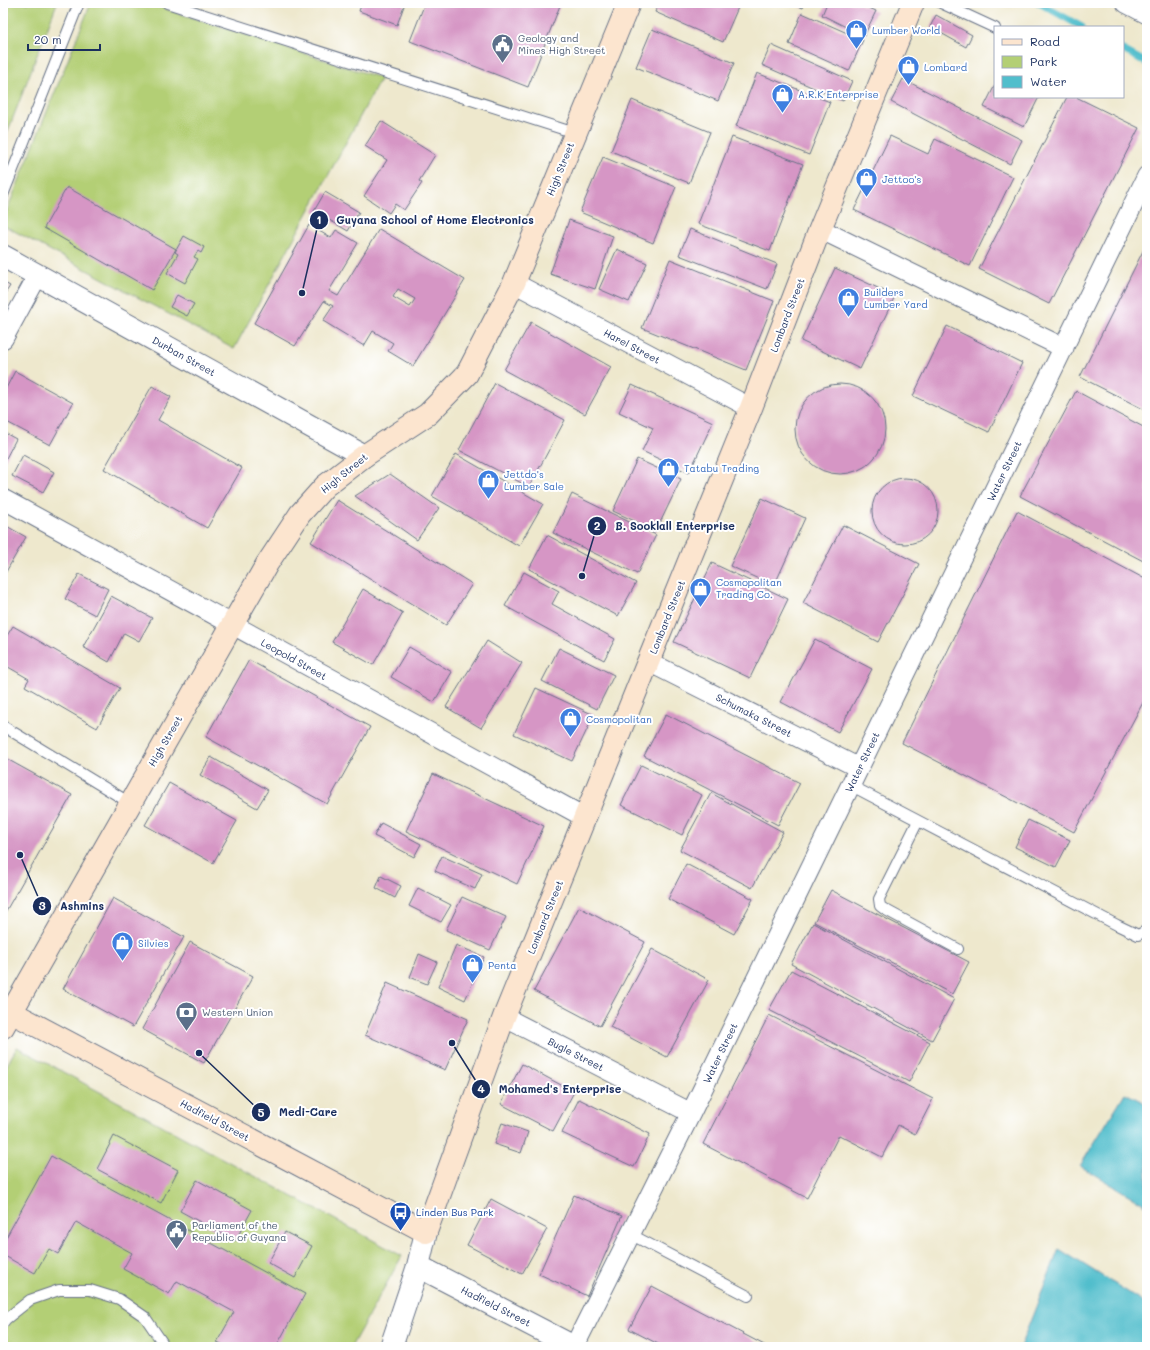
<svg xmlns="http://www.w3.org/2000/svg" width="1150" height="1350" viewBox="0 0 1150 1350" font-family="Mali,sans-serif">
<style>
.green{fill:#b3cf75;stroke:#677f6a}
.water{fill:#51becc;stroke:#367695}
.lines{fill:none;stroke-linecap:round;stroke-linejoin:round}
.stream{stroke:#51becc;stroke-width:7}
.building{fill:#d696c5;fill-rule:evenodd}
.service-casing{stroke:#657085;stroke-width:12}
.minor-casing{stroke:#657085;stroke-width:21}
.tertiary-casing{stroke:#657085;stroke-width:24}
.secondary-casing{stroke:#657085;stroke-width:24}
.service{stroke:#fff;stroke-width:10}
.minor{stroke:#fff;stroke-width:19}
.tertiary{stroke:#fff;stroke-width:22}
.secondary{stroke:#fce5cf;stroke-width:22}
.labels{text-anchor:middle;stroke-width:4;stroke-linejoin:round;paint-order:stroke}
.shop-label{font-size:10px;fill:#366cbe;stroke:#fff;text-anchor:start}
.service-label{font-size:10px;fill:#4e5e75;stroke:#fff;text-anchor:start}
.street-label{font-size:10px;fill:#1b2f5e;stroke:#fff}
.transit-label{font-size:10px;fill:#164399;stroke:#fff;text-anchor:start}
.leader{fill:none;stroke:#1b2f5e;stroke-width:1.5}
.callout-dot{fill:#1b2f5e;stroke:#fff;stroke-width:1.5}
.mark-label{font-size:12px;text-anchor:middle;font-weight:bold;fill:#fff}
.callout-label{font-size:11px;text-anchor:middle;font-weight:bold;fill:#1b2f5e;stroke:#fff;stroke-width:4;stroke-linejoin:round;paint-order:stroke}
</style>
<rect width="100%" height="100%" fill="#fff"/>
<filter id="ink" filterUnits="userSpaceOnUse"><feTurbulence type="fractalNoise" baseFrequency=".025" numOctaves="2"/><feDisplacementMap in="SourceGraphic" scale="8" xChannelSelector="R" yChannelSelector="G"/><feConvolveMatrix kernelMatrix="1 2 1 2 8 2 1 2 1" color-interpolation-filters="sRGB"/></filter>
<filter id="wash" filterUnits="userSpaceOnUse"><feTurbulence type="fractalNoise" baseFrequency=".012" numOctaves="4" result="noise"/><feDisplacementMap in="SourceGraphic" scale="16" xChannelSelector="R" yChannelSelector="G"/><feGaussianBlur stdDeviation="0.9" result="paint"/><feColorMatrix in="noise" values="0 0 0 0 0 0 0 0 0 0 0 0 0 0 0 0 0 1.4 0 .05"/><feComposite in="paint" operator="in"/></filter>
<g filter="url(#wash)">
<rect width="100%" height="100%" fill="#eee8cd"/>
<path class="green" d="M3,3H57L3,144Z
M91,3H147L381,78L234,349L3,225V220Z
M17,1047L402,1256L351,1347H3V1072Z"/>
<path class="water" d="M1125,1093L1147,1104V1206L1080,1166Z
M1059,1249L1147,1304V1347H1020Z"/>
<g class="lines">
<path class="stream" d="M1039,3L1082,27
M1123,50L1147,63"/>
</g>
<g id="blocks">
<path class="building" d="M362,3H405L397,25L359,11Z
M425,3H561L528,87L410,41Z
M659,3H740L723,42L655,12Z
M791,3H805L803,8Z
M827,3H858L876,11L864,36L822,15Z
M802,13L863,40L849,71L789,44Z
M936,15L972,35L966,47L930,27Z
M652,29L734,63L718,101L636,67Z
M771,45L852,81L843,101L762,65Z
M757,73L830,102L809,155L736,126Z
M903,79L1022,140L1010,164L891,102Z
M995,85V97H1039L1024,127L984,107Z
M1067,97H1076L1139,128L1049,304L979,269Z
M632,100L710,132L689,183L611,151Z
M381,121L435,155L419,181L422,183L404,210L395,204L389,213L364,196L387,160L365,146Z
M890,136L928,154L935,139L1013,177L970,266L854,210Z
M732,137L803,164L770,251L698,224Z
M603,157L676,187L653,243L580,212Z
M67,187L176,249L152,290L44,228Z
M325,192L359,212L348,231L314,211Z
M569,220L613,236L595,289L550,274Z
M309,225L331,238L336,230L358,243L329,291L338,296L379,229L465,280L413,366L388,351L393,343L373,331L364,346L323,321L333,306L324,301L295,346L254,323ZM398,289L415,299L410,307L393,297Z
M690,229L777,264L767,289L679,255Z
M184,236L204,247L201,253L198,251L194,257L198,259L185,283L167,273L178,254L175,252Z
M1147,243V411L1080,377Z
M617,249L647,263L629,302L599,289Z
M670,259L774,301L746,370L642,328Z
M835,268L895,296L860,369L801,341Z
M3,282L10,286L3,297Z
M177,295L194,304L187,316L170,307Z
M531,322L611,367L585,414L504,370Z
M947,326L1022,363L989,432L913,396Z
M15,371L73,403L50,445L3,420V394Z
M495,383L565,420L529,487L459,450Z
M795 429a45 45 0 1 1 90 0a45 45 0 1 1-90 0Z
M632,385L713,422L689,473L642,451L653,428L619,412Z
M152,386L171,397L158,420L242,468L207,528L104,469Z
M1076,391L1147,429V563L1020,496Z
M3,432L16,439L3,464Z
M456,454L543,504L519,546L432,496Z
M23,455L54,472L43,492L12,476Z
M637,459L681,479L656,531L613,511Z
M390,474L439,508L417,540L355,496Z
M872 511a33 33 0 1 1 66 0a33 33 0 1 1-66 0Z
M572,494L656,535L637,574L553,533Z
M762,498L805,518L774,586L730,566Z
M337,500L472,584L446,625L311,542Z
M1017,511L1147,580V695L1074,832L902,743Z
M3,524L26,537L3,577Z
M843,525L919,564L878,642L803,603Z
M547,535L636,583L618,616L529,569Z
M712,563L788,599L750,678L674,642Z
M524,572L559,591L552,604L615,639L604,660L505,606Z
M79,574L108,589L95,615L65,599Z
M363,589L403,613L373,665L332,642Z
M111,596L152,618L139,641L124,633L109,662L83,647Z
M13,626L120,688L97,728L25,686L29,679L3,664V642Z
M815,639L872,669L838,732L781,702Z
M487,641L522,663L481,728L446,707Z
M409,647L452,672L434,702L391,677Z
M559,648L614,675L597,709L542,681Z
M249,660L370,727L327,804L206,737Z
M536,688L594,715L572,761L514,734Z
M666,714L800,783L778,825L644,756Z
M211,757L268,790L257,808L200,775Z
M5,758L72,795L3,916V761Z
M641,765L702,795L682,835L621,805Z
M433,774L544,826L517,884L406,831Z
M169,783L237,821L213,863L145,825Z
M711,793L783,832L752,888L680,850Z
M1028,820L1070,840L1056,867L1015,847Z
M381,823L421,844L414,857L374,836Z
M442,856L482,874L475,889L435,871Z
M686,864L753,899L734,934L668,899Z
M381,876L401,886L395,898L376,888Z
M418,888L451,905L441,922L409,906Z
M831,890L969,962L952,994L814,922Z
M462,897L506,917L490,950L446,930Z
M113,898L184,937L133,1027L63,989Z
M579,907L645,942L600,1026L534,991Z
M813,923L954,999L932,1040L791,964Z
M190,942L253,976L204,1063L142,1029Z
M456,945L484,957L465,1000L438,987Z
M652,949L709,980L667,1057L610,1027Z
M419,954L437,962L427,984L410,977Z
M791,970L930,1042L909,1082L769,1010Z
M387,983L468,1019L445,1070L365,1035Z
M769,1015L933,1099L915,1134L898,1125L882,1157L839,1135L807,1198L703,1144Z
M522,1064L574,1092L553,1131L501,1104Z
M579,1099L650,1134L634,1167L562,1133Z
M502,1123L528,1132L521,1153L494,1144Z
M114,1136L178,1170L161,1203L97,1169Z
M51,1156L305,1294L276,1347H228L217,1342L234,1312L177,1281L169,1294L123,1269L132,1253L76,1222L58,1254L49,1249L35,1273L3,1255V1243Z
M197,1180L252,1210L235,1241L180,1211Z
M574,1195L622,1216L587,1296L539,1274Z
M491,1199L547,1229L522,1274L467,1245Z
M285,1232L312,1246L295,1278L268,1263Z
M652,1286L768,1347H664L629,1329Z"/>
</g>
</g>
<g filter="url(#ink)">
<use href="#blocks" fill-opacity="0" stroke="#657085" stroke-width="1"/>
<g class="lines">
<defs>
<path id="service" d="M167,3L575,133
M941,3L995,28
M3,195L79,3
M3,726L130,803
M850,785L1117,925L1138,935L1147,930
M918,821L879,899L880,906L884,909L958,949
M630,1234L748,1296
M3,1323L6,1319L30,1300L59,1290H90L119,1299L145,1317L162,1342L164,1347"/>
<path id="minor" d="M1126,3L1147,14
M820,229L1064,348
M514,283L751,408
M3,339L38,275
M3,499L586,818
M649,662L859,768
M504,1017L691,1113
M574,1347L691,1113L1147,176"/>
<path id="tertiary" d="M3,256L364,456
M418,1266L574,1347
M391,1347L418,1266L426,1232"/>
<path id="secondary" d="M11,1012L426,1232L504,1017L751,408L820,229L913,3
M3,1027L232,625L267,564L300,514L325,486L364,456L428,414L467,374L514,283L629,3"/>
</defs>
<use href="#service" class="service-casing"/>
<use href="#minor" class="minor-casing"/>
<use href="#tertiary" class="tertiary-casing"/>
<use href="#secondary" class="secondary-casing"/>
<use href="#service" class="service"/>
<use href="#minor" class="minor"/>
<use href="#tertiary" class="tertiary"/>
<use href="#secondary" class="secondary"/>
</g>
</g>
<defs>
<symbol id="shop-pin" viewBox="-11 -11 22 30"><path d="M0 17L-7.5 6A9.5 9.5 0 1 1 7.5 6Z" fill="#3f7fe0" stroke="#fff"/><path d="M-5-2.5h2.3a2.7 3.5 0 0 1 5.4 0H5L5.5 6h-11ZM-1.5-2.5h3a1.5 2.3 0 0 0-3 0Z" fill="#fff"/></symbol>
<symbol id="civic-pin" viewBox="-11 -11 22 30"><path d="M0 17L-7.5 6A9.5 9.5 0 1 1 7.5 6Z" fill="#5c6f8a" stroke="#fff"/><path d="M-.6-6.5H3V-4.5H.6V-3L4-1V1h2V6H-6V1h2V-1L-.6-3ZM-1.2 2.5V6h2.4V2.5Z" fill="#fff"/></symbol>
<symbol id="bank-pin" viewBox="-11 -11 22 30"><path d="M0 17L-7.5 6A9.5 9.5 0 1 1 7.5 6Z" fill="#5c6f8a" stroke="#fff"/><path d="M-6-4H6V4H-6ZM0-2.3a2.3 2.3 0 1 0 0 4.6a2.3 2.3 0 1 0 0-4.6Z" fill="#fff"/></symbol>
<symbol id="bus-pin" viewBox="-11 -11 22 30"><path d="M0 17L-7.5 6A9.5 9.5 0 1 1 7.5 6Z" fill="#1a4fb4" stroke="#fff"/><path d="M-5-6H5V4H4V6H2V4H-2V6H-4V4H-5ZM-3.5-4V0h7V-4ZM-3.5 1.2v1.5H-2V1.2ZM2 1.2v1.5H3.5V1.2Z" fill="#fff"/></symbol>
</defs>
<g fill-rule="evenodd">
<use href="#shop-pin" x="844" y="18" width="25" height="34"/>
<use href="#civic-pin" x="490" y="32" width="25" height="34"/>
<use href="#shop-pin" x="896" y="54" width="25" height="34"/>
<use href="#shop-pin" x="770" y="82" width="25" height="34"/>
<use href="#shop-pin" x="854" y="166" width="25" height="34"/>
<use href="#shop-pin" x="836" y="286" width="25" height="34"/>
<use href="#shop-pin" x="656" y="456" width="25" height="34"/>
<use href="#shop-pin" x="476" y="468" width="25" height="34"/>
<use href="#shop-pin" x="688" y="576" width="25" height="34"/>
<use href="#shop-pin" x="558" y="706" width="25" height="34"/>
<use href="#shop-pin" x="110" y="930" width="25" height="34"/>
<use href="#shop-pin" x="460" y="952" width="25" height="34"/>
<use href="#bank-pin" x="174" y="1000" width="25" height="34"/>
<use href="#bus-pin" x="388" y="1200" width="25" height="34"/>
<use href="#civic-pin" x="164" y="1218" width="25" height="34"/>
</g>
<g class="labels">
<g class="shop-label">
<text x="872" y="34">Lumber World</text>
<text x="924" y="71">Lombard</text>
<text x="798" y="98">A.R.K Enterprise</text>
<text x="882" y="183">Jettoo's</text>
<text x="864" y="296">Builders<tspan x="864" dy="12">Lumber Yard</tspan></text>
<text x="684" y="472">Tatabu Trading</text>
<text x="504" y="478">Jettdo's<tspan x="504" dy="12">Lumber Sale</tspan></text>
<text x="716" y="586">Cosmopolitan<tspan x="716" dy="12">Trading Co.</tspan></text>
<text x="586" y="723">Cosmopolitan</text>
<text x="138" y="947">Silvies</text>
<text x="488" y="969">Penta</text>
</g>
<g class="service-label">
<text x="518" y="42">Geology and<tspan x="518" dy="12">Mines High Street</tspan></text>
<text x="202" y="1016">Western Union</text>
<text x="192" y="1229">Parliament of the<tspan x="192" dy="12">Republic of Guyana</tspan></text>
</g>
<g class="street-label">
<text transform="translate(560 169) rotate(-68)" y="4">High Street</text>
<text transform="translate(787 315) rotate(-69)" y="4">Lombard Street</text>
<text transform="translate(632 346) rotate(28)" y="4">Harel Street</text>
<text transform="translate(184 356) rotate(29)" y="4">Durban Street</text>
<text transform="translate(1004 471) rotate(-64)" y="4">Water Street</text>
<text transform="translate(344 473) rotate(-39)" y="4">High Street</text>
<text transform="translate(667 617) rotate(-68)" y="4">Lombard Street</text>
<text transform="translate(294 659) rotate(29)" y="4">Leopold Street</text>
<text transform="translate(754 715) rotate(27)" y="4">Schumaka Street</text>
<text transform="translate(165 741) rotate(-60)" y="4">High Street</text>
<text transform="translate(862 762) rotate(-64)" y="4">Water Street</text>
<text transform="translate(545 917) rotate(-68)" y="4">Lombard Street</text>
<text transform="translate(720 1053) rotate(-64)" y="4">Water Street</text>
<text transform="translate(576 1054) rotate(27)" y="4">Bugle Street</text>
<text transform="translate(215 1120) rotate(28)" y="4">Hadfield Street</text>
<text transform="translate(496 1306) rotate(27)" y="4">Hadfield Street</text>
</g>
<g class="transit-label">
<text x="416" y="1216">Linden Bus Park</text>
</g>
</g>
<path class="leader" d="M302 293L319 220M582 576L597 526M20 855L42 906M452 1043L481 1089M199 1053L261 1112"/>
<g class="callout-dot">
<circle cx="302" cy="293" r="4"/>
<circle cx="582" cy="576" r="4"/>
<circle cx="20" cy="855" r="4"/>
<circle cx="452" cy="1043" r="4"/>
<circle cx="199" cy="1053" r="4"/>
<circle cx="319" cy="220" r="10"/>
<circle cx="597" cy="526" r="10"/>
<circle cx="42" cy="906" r="10"/>
<circle cx="481" cy="1089" r="10"/>
<circle cx="261" cy="1112" r="10"/>
</g>
<g class="mark-label">
<text x="319" y="224">1</text>
<text x="597" y="530">2</text>
<text x="42" y="910">3</text>
<text x="481" y="1093">4</text>
<text x="261" y="1117">5</text>
</g>
<g class="callout-label">
<text x="435" y="224">Guyana School of Home Electronics</text>
<text x="675" y="530">B. Sooklall Enterprise</text>
<text x="82" y="910">Ashmins</text>
<text x="560" y="1093">Mohamed's Enterprise</text>
<text x="308" y="1116">Medi-Care</text>
</g>
<rect width="1150" height="1350" fill="none" stroke="#fff" stroke-width="16"/>
<rect x="994" y="26" width="130" height="72" fill="#ffffff" stroke="#a4acbf"/>
<rect x="1002" y="39" width="20" height="6" fill="#fce5cf" stroke="#a4acbf"/>
<text x="1030" y="46" font-size="12" fill="#1b2f5e">Road</text>
<rect x="1002" y="56" width="20" height="12" fill="#b3cf75" stroke="#a4acbf"/>
<text x="1030" y="66" font-size="12" fill="#1b2f5e">Park</text>
<rect x="1002" y="76" width="20" height="12" fill="#51becc" stroke="#a4acbf"/>
<text x="1030" y="86" font-size="12" fill="#1b2f5e">Water</text>
<path d="M28 44v6h72v-6" fill="none" stroke="#1b2f5e" stroke-width="2"/>
<text x="34" y="44" font-size="12" fill="#1b2f5e" stroke="#ffffff" stroke-width="3" paint-order="stroke">20 m</text>
</svg>
